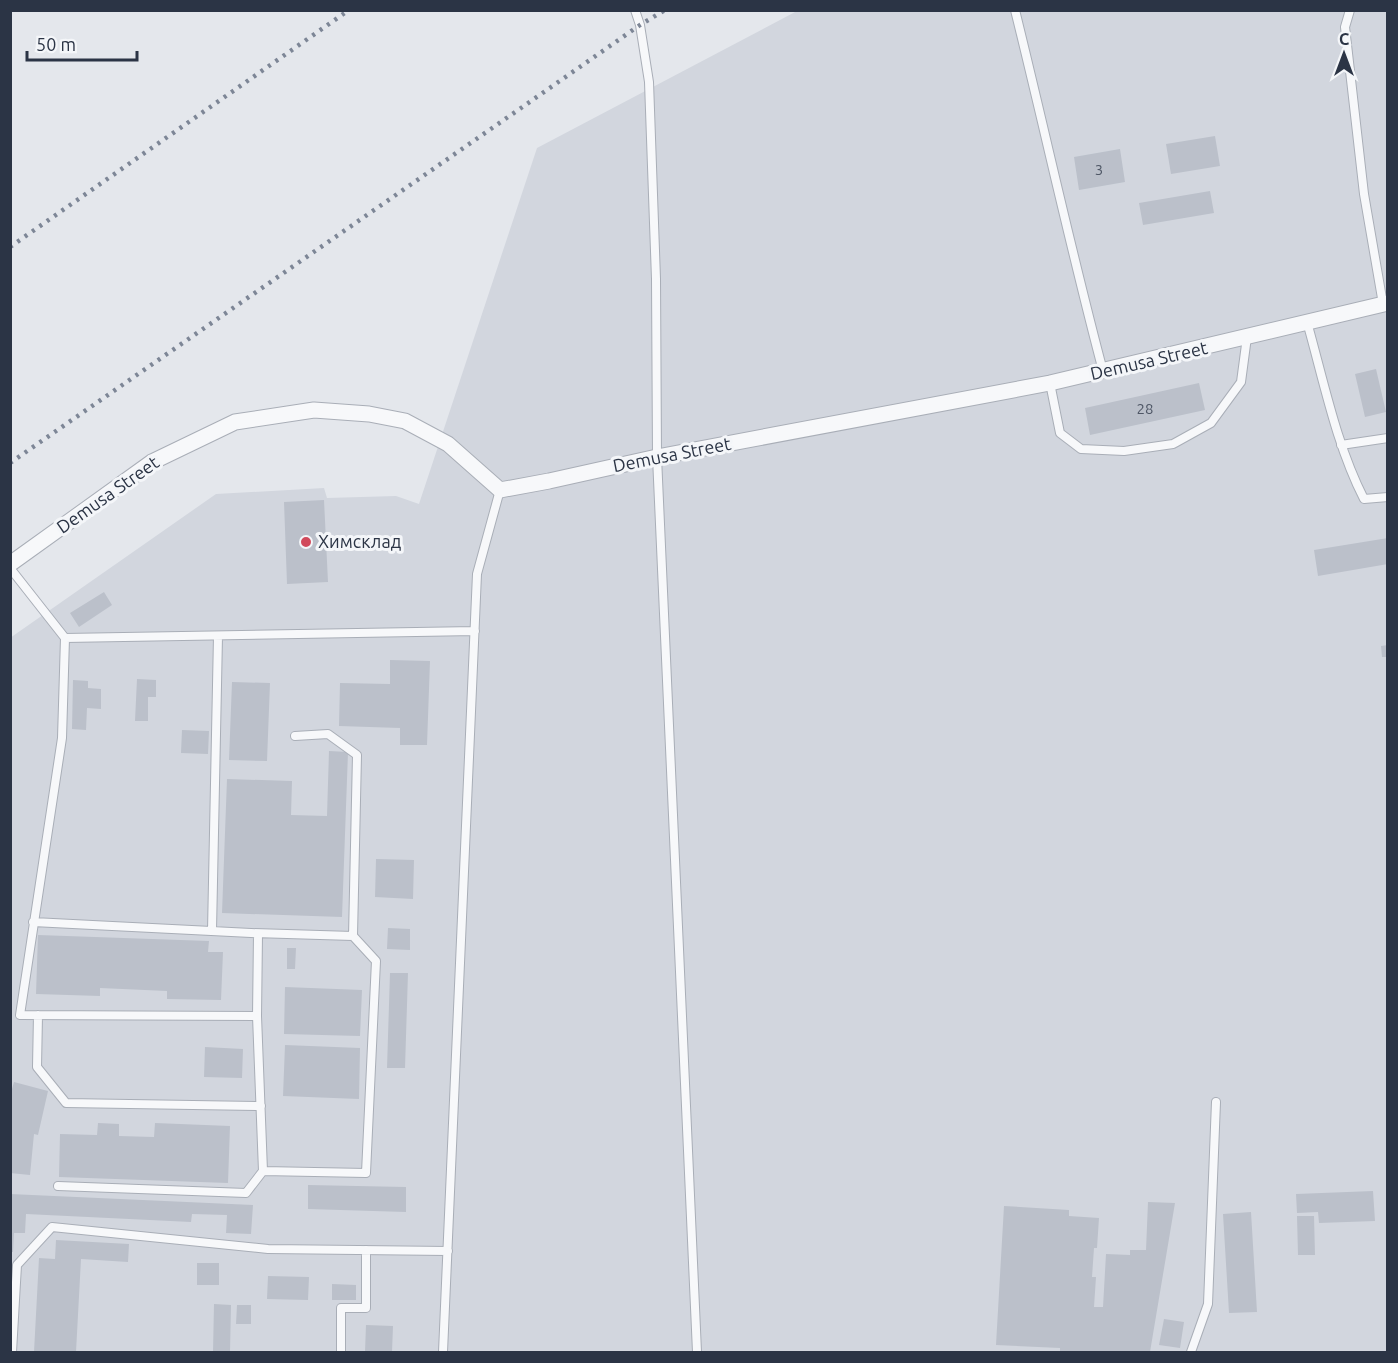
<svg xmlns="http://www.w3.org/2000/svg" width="1398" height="1363" viewBox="0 0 1398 1363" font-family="Ubuntu,sans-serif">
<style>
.built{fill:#d2d6de}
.building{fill:#bbc0ca}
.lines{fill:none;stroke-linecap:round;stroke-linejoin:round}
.lane-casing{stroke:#a9aeb7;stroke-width:10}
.street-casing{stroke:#a9aeb7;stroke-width:17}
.lane{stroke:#f7f8fa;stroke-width:8}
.street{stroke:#f7f8fa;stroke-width:15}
.rail{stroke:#7d8696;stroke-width:4.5;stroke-dasharray:3 6;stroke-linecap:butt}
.poi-dot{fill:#d1495b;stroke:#f4f6f9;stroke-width:2}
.labels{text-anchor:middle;stroke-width:6;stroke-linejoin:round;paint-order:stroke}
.number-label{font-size:15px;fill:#4f5766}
.street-label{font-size:18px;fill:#2b3445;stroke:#f4f6f9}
.poi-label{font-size:18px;fill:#2b3445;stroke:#f4f6f9;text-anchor:start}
</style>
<rect width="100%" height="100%" fill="#e4e7ec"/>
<path class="built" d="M797,11H1387V1352H11L10,638L216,494L324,488L327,498L396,496L419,504L537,148Z"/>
<path class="building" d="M1215,136L1220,166L1171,174L1166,144Z
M1120,149L1125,182L1079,190L1074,157Z
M1210,191L1214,213L1143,225L1139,203Z
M1376,369L1386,412L1365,417L1355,374Z
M1199,383L1205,410L1090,435L1085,408Z
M324,500L328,582L287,584L284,502Z
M1388,538V564L1318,576L1314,550Z
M104,592L112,605L79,627L70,613Z
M1388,645V657H1382L1381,646Z
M390,660L430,661L427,745H400V728L339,726L340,683L390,684Z
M137,679L156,680V697H148V721H135Z
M73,680L88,681V688L101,689V709L87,708L86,730L72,729Z
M232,682L270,683L267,761L229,760Z
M182,730L209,731L208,754L181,753Z
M329,751L348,752L342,917L222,913L227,779L292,781L291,815L327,816Z
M376,859L414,860L413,899L375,897Z
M388,928L410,929V950L387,949Z
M38,935L209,941L208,952H223L221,1000L167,999V991L100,988V996L36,994Z
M287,948H296L295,969H287Z
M390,973H408L405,1068H387Z
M285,987L362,990L360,1036L284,1034Z
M285,1045L360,1048L359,1099L283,1096Z
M205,1047L243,1049L242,1078L204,1077Z
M14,1082L48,1091L38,1135L34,1134L30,1175L10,1173V1096Z
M98,1123L119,1124V1136L154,1137L155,1123L230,1126L228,1183L59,1177L60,1134L97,1135Z
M308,1185L406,1187V1212L308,1209Z
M1373,1191L1375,1221L1319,1223L1318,1212L1297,1213L1296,1194Z
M10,1194L253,1205L251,1234L226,1233L227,1215L192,1214L191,1222L26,1214L25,1233H14L13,1252H10Z
M1148,1202L1175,1203L1150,1352L1098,1351V1352H1060V1348L996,1345L1004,1206L1069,1210V1216L1099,1218L1097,1248H1094L1092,1277H1096L1094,1307H1103L1106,1254L1130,1255V1250H1146Z
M1251,1212L1257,1312L1229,1313L1223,1214Z
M1297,1216H1314L1315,1255H1298Z
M56,1240L129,1244L128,1262L81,1259L76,1352H34L39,1258L55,1259Z
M197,1263H219V1285H197Z
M268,1276L309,1277L308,1300L267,1299Z
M332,1284L356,1285V1300H332Z
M214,1304L231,1305L230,1352H213Z
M237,1305H251V1324H236Z
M1164,1319L1184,1322L1180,1348L1159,1345Z
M366,1325L393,1326L392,1352H365Z"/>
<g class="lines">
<defs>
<path id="lane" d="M635,10L640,25L649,82L656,279L657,457L697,1352
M1015,10C1045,131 1071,251 1103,371
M1350,10L1345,27L1364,194L1383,304
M1307,322C1324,382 1336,444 1364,499L1388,497
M1050,383L1060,433L1081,449L1124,451L1173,444L1211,423L1241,382L1247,337
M1341,445L1388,438
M10,568L65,638L475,631
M65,638L62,738L20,1015L257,1016
M33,922L251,933L353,936
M212,931L218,636
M258,934L257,1016L263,1171L366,1173L376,961L353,936L357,755L328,734L295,736
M38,1015L37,1067L66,1103L261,1106
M58,1186L246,1193L263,1171
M12,1352L17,1265L52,1227L268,1249L448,1251
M341,1352V1308H366V1250
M443,1352L477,574L500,490
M1191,1352L1208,1304L1216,1102"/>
<path id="street" d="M10,564L152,462L235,422L314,410L369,414L405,421L448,444L500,490L549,481L657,457L1050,383L1388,303"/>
</defs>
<use href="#lane" class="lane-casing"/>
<use href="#street" class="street-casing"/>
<use href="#lane" class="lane"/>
<use href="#street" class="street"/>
<path class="rail" d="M10,247L349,10
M10,463L521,108L640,25L665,10"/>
</g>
<circle class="poi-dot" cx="306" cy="542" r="6"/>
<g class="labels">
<g class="number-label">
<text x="1099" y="175">3</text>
<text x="1145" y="414">28</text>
</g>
<g class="street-label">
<text transform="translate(1149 361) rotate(-13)" y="6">Demusa Street</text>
<text transform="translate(672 455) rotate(-11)" y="6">Demusa Street</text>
<text transform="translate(108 495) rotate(-35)" y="6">Demusa Street</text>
</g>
<g class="poi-label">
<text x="318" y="548">Химсклад</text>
</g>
</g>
<rect width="1398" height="1363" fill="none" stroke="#2b3445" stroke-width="24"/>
<g transform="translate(1344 54)" stroke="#f4f6f9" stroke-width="4.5" paint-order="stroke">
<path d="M0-4.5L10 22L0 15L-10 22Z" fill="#2b3445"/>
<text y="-9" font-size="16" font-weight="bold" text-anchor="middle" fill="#2b3445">С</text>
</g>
<path d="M27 51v9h110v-9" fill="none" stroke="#2b3445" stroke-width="3"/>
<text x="36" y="51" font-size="18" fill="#2b3445" stroke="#f4f6f9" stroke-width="4.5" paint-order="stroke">50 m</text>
</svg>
